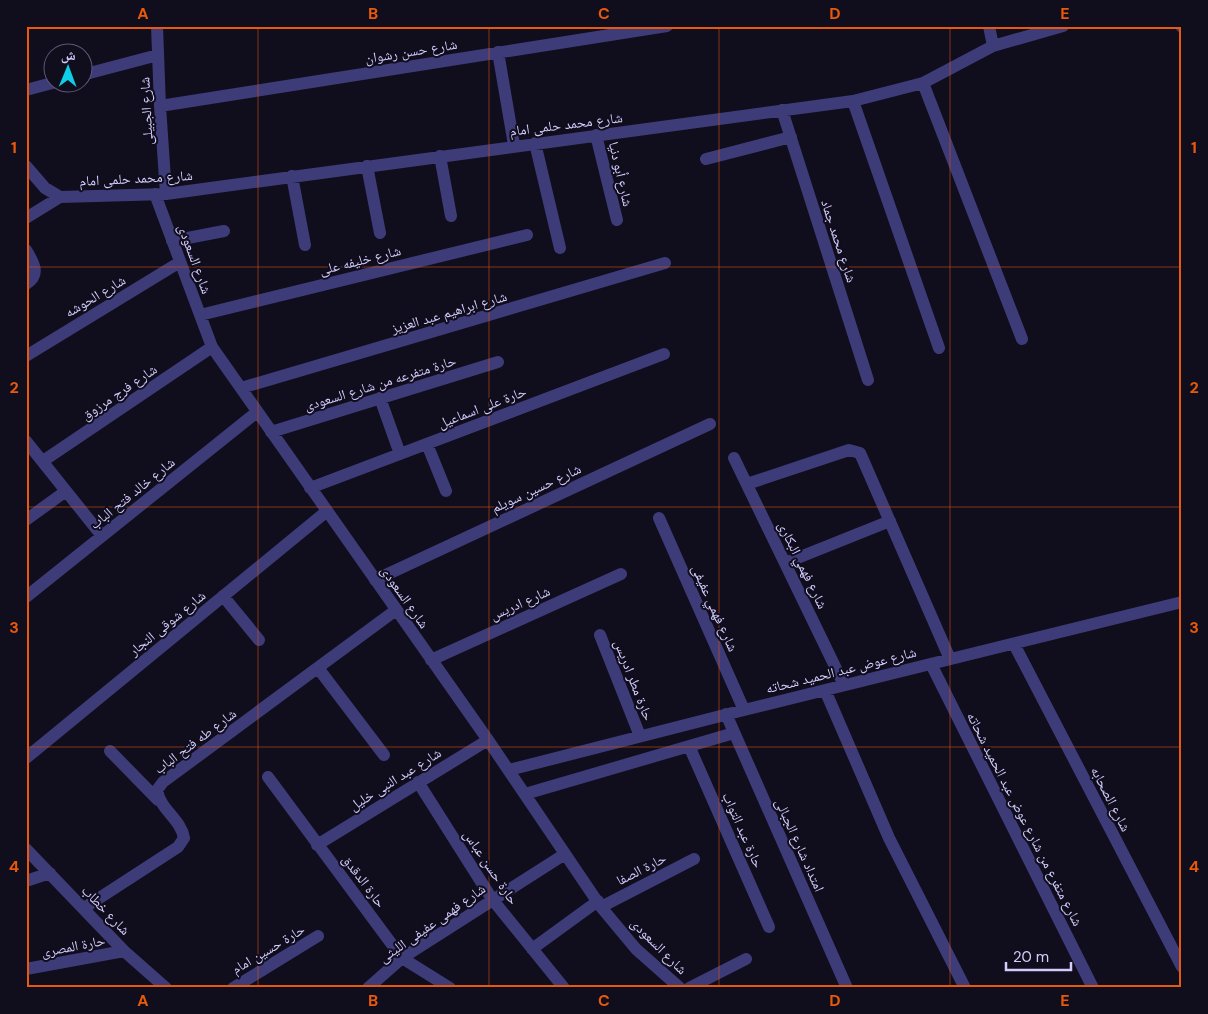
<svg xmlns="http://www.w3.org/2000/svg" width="1208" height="1014" viewBox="0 0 1208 1014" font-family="'DM Sans','Noto Naskh Arabic',sans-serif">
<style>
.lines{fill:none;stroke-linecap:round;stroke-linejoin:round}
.minor{stroke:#3e3b79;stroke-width:12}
.grid{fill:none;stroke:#e8590c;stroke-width:1;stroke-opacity:0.55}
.labels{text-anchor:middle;stroke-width:4;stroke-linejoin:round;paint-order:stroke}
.street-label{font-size:14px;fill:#d2ccfc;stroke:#100d1d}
.neatline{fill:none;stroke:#e8590c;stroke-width:2}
.grid-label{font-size:16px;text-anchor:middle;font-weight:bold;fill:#e8590c}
</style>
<rect width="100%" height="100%" fill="#100d1d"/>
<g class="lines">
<path class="minor" d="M157,26L160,106L166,194
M989,26L993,46
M1181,26L1182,27
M498,52L514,145
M82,75L158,55
M923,83L1022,339
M26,90L56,82
M853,101L939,348
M160,106L667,26
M782,110L868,380
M596,135L617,220
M535,143L560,248
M440,156L451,216
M706,159L791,137
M26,166L45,188L60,197
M367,166L380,233
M292,176L305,245
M155,194L212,347L488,740L601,907L636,949L680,988
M26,218L60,197L166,194L853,101L923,83L993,46L1063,26
M172,241L224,231
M26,250C34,263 41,275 26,284
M200,315L527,235
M26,356L180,262
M241,388L665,263
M380,398L400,454
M271,432L498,362
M26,441L102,536
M427,444L446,491
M734,458L844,685
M43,461L212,347
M747,484L849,450L860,453L950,659
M310,488L664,354
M659,518L744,710
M26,520L66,491
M785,563L890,521
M375,580L710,424
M223,596L259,640
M26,597L257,412
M600,635L640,736
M1014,644L1182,967
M431,660L621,574
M931,664L1093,988
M318,668L384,755
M825,690L889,838L965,988
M726,714L847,988
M689,746L769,927
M110,751L158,800
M26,758L327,511
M509,770L744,710L1182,602
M268,777L402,958L450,988
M418,782L492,899L564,988
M525,794L734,733
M317,845L488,740
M26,849L124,951L166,988
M26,881L50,873
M601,907L694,859
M84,908L178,847L184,838C181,819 160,810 157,790L163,782L396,610
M532,949L598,901
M26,969L124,951
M233,988L318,936
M368,988L402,958L565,854
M689,988L746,959"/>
</g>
<path class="grid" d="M258,26V988M489,26V988M719,26V988M950,26V988M26,267H1182M26,507H1182M26,747H1182"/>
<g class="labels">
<g class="street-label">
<text transform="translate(411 51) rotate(-9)" y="5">شارع حسن رشوان</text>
<text transform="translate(146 111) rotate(-93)" y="5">شارع الجبيلى</text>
<text transform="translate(566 124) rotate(-7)" y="5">شارع محمد حلمى امام</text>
<text transform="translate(621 174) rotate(77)" y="5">شارع أبو دنيا</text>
<text transform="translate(136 178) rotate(-3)" y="5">شارع محمد حلمى امام</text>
<text transform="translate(839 241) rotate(72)" y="5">شارع محمد جماد</text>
<text transform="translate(195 259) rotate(70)" y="5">شارع السعودى</text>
<text transform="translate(360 260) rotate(-14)" y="5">شارع خليفه على</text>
<text transform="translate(95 296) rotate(-31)" y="5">شارع الحوشه</text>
<text transform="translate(449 312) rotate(-16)" y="5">شارع ابراهيم عبد العزيز</text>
<text transform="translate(380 383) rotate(-17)" y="5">حارة متفرعه من شارع السعودى</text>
<text transform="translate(119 392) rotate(-34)" y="5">شارع فرج مرزوق</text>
<text transform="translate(482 407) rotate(-21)" y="5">حارة على اسماعيل</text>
<text transform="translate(536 488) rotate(-25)" y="5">شارع حسين سويلم</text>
<text transform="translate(132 493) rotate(-39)" y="5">شارع خالد فتح الباب</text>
<text transform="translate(803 565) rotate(64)" y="5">شارع فهمي البكارى</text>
<text transform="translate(405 597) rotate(55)" y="5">شارع السعودى</text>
<text transform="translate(520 603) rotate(-24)" y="5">شارع ادريس</text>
<text transform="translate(715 608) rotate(66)" y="5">شارع فهمي عفيفى</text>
<text transform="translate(167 623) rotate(-39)" y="5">شارع شوقى النجار</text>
<text transform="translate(841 670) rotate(-14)" y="5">شارع عوض عبد الحميد شحاته</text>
<text transform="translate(634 680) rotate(69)" y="5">حارة مطر ادريس</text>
<text transform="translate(195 741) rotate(-37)" y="5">شارع طه فتح الباب</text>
<text transform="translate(395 779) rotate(-32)" y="5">شارع عبد النبى خليل</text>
<text transform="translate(1111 799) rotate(63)" y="5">شارع الصحابه</text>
<text transform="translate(1025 819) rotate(63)" y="5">شارع متفرع من شارع عوض عبد الحميد شحاته</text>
<text transform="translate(743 830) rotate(66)" y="5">حارة عبد التواب</text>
<text transform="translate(800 845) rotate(66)" y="5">امتداد شارع الجبالى</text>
<text transform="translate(491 867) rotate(56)" y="5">حارة حسن عباس</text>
<text transform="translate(641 869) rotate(-27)" y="5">حارة الصفا</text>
<text transform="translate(364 881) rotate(53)" y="5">حارة الدقدق</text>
<text transform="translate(106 910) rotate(46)" y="5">شارع خطاب</text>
<text transform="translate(432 923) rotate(-35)" y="5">شارع فهمى عفيفى الليثى</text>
<text transform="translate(73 946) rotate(-11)" y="5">حارة المصرى</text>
<text transform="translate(659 946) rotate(45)" y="5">شارع السعودى</text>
<text transform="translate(268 949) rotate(-31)" y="5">حارة حسين امام</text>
</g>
</g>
<rect width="1208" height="1014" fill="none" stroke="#100d1d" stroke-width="55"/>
<g transform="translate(68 68) rotate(1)"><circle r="24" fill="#100d1d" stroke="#5e5976"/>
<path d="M0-4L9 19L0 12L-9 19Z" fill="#0ecde6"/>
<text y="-8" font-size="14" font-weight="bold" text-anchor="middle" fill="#d2ccfc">ش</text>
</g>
<path d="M1006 962v8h65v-8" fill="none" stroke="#d2ccfc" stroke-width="2.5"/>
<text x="1013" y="962" font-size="15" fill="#d2ccfc" stroke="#100d1d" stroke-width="4" paint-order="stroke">20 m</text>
<rect x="28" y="28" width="1152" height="958" class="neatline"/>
<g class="grid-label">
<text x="143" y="19">A</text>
<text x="373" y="19">B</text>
<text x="604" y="19">C</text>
<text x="835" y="19">D</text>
<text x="1065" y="19">E</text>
<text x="14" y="153">1</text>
<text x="1194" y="153">1</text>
<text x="14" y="393">2</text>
<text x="1194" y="393">2</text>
<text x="14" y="633">3</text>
<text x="1194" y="633">3</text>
<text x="14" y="872">4</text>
<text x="1194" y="872">4</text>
<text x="143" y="1006">A</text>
<text x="373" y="1006">B</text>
<text x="604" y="1006">C</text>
<text x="835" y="1006">D</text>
<text x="1065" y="1006">E</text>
</g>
</svg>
